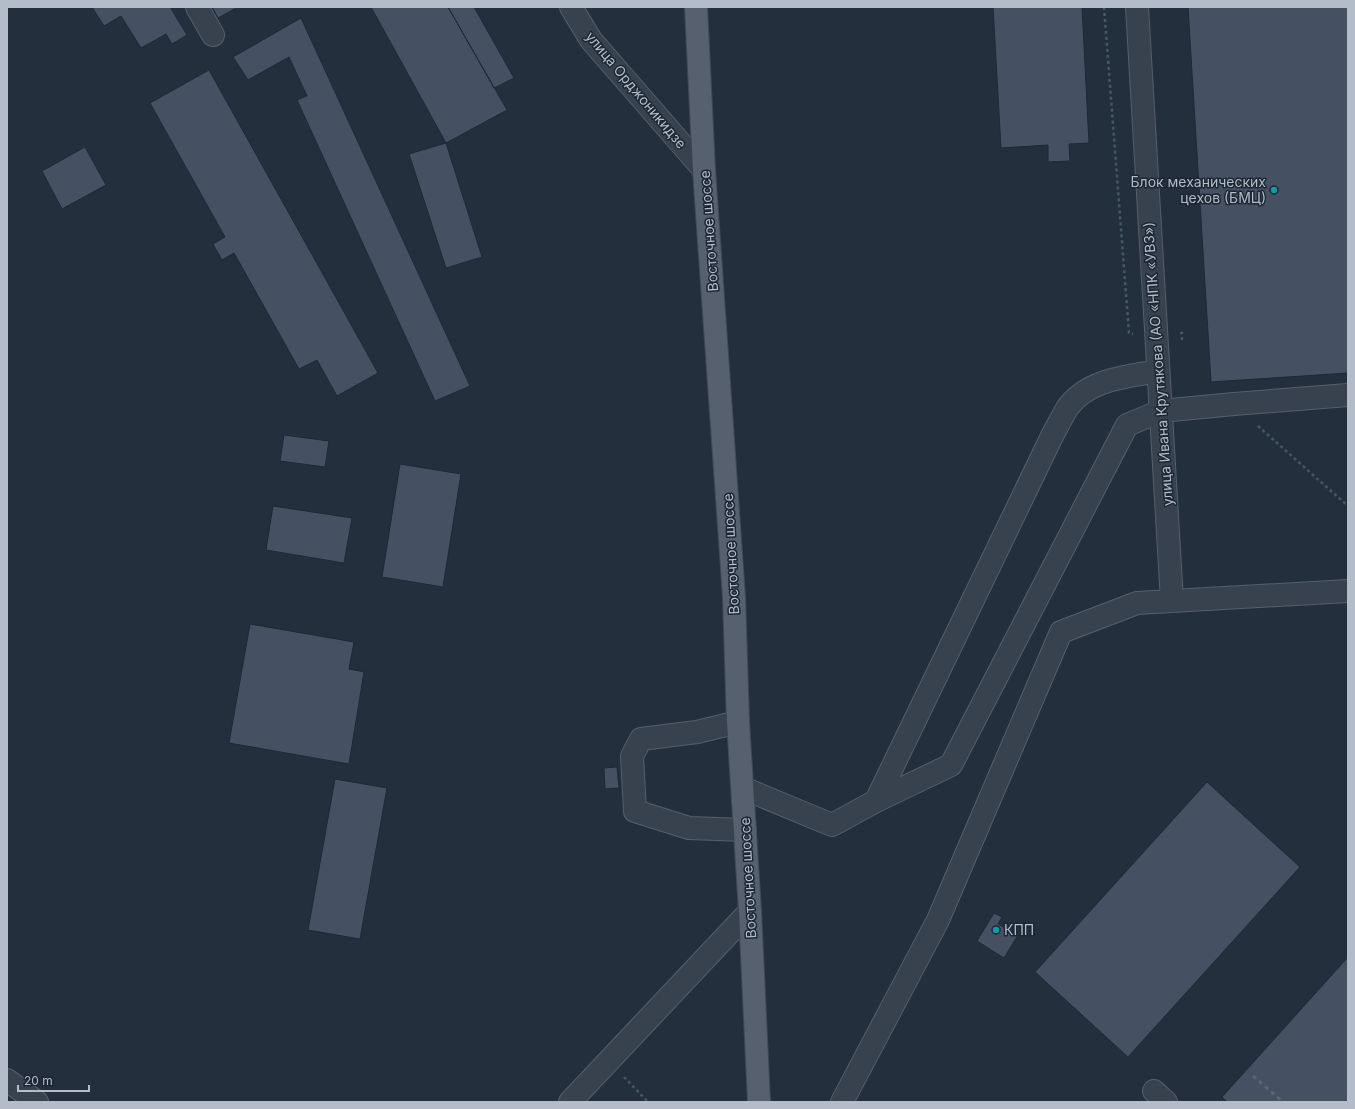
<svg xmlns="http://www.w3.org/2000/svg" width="1355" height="1109" viewBox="0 0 1355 1109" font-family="Inter,sans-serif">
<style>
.building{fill:#455162;stroke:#1f2835}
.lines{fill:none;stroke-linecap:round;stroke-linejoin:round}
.minor-casing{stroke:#565f6c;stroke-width:24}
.major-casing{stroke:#414a57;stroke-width:24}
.path{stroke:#44595c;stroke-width:2.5;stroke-dasharray:3 3;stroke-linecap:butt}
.minor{stroke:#38414e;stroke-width:22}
.major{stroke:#56606e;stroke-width:22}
.rail{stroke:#5a6575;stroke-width:3;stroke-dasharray:4 4;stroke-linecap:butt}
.culture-dot{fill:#0f9aa8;stroke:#1d2633;stroke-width:1.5}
.labels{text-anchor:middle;stroke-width:3;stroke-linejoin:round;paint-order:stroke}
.street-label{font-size:14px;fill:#b4bcc9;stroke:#1d2633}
.poi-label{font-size:14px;fill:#b4bcc9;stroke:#1d2633;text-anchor:end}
</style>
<rect width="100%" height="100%" fill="#242f3e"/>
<path class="building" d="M92,7H170L187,35L172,44L166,34L141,48L121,16L104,26Z
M212,7H238L218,18Z
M371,7H448L507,110L446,143Z
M448,7H474L514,78L494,88Z
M993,7H1082L1089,143L1069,144L1070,161L1048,162V145L1001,148Z
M1188,7H1348V373L1211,382Z
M301,18L470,386L435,401L297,100L307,96L289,57L248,80L233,57Z
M209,70L378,373L337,396L317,360L299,369L234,253L222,260L213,244L225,237L150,103Z
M446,143L482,257L446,268L409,154Z
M85,147L106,185L62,209L42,171Z
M284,435L329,441L325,467L280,461Z
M400,464L461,474L443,587L382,577Z
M273,506L352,518L344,563L266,550Z
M250,624L354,642L349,669L364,672L349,764L229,743Z
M617,767L619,788L605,789L604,768Z
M335,779L387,788L360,939L308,930Z
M1207,782L1300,867L1128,1057L1035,972Z
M994,913L1002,917L998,924L1018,935L1004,958L977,941Z
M1348,957V1102H1227L1222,1097Z"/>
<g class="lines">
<defs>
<path id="minor" d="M197,7L213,35
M571,7L591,40L704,170
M1137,7L1172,601
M738,722L697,732L641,739L632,756L635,811L689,828L745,830
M743,788L832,825L876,801L951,765L1127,425L1161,411L1234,404L1348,395
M876,801L1053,434C1058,425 1063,415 1068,407C1089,379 1126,377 1158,371
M7,1080L37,1102
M1154,1091L1166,1102
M570,1102L750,911
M842,1102L938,920L1061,632L1137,603L1348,591"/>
<path id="major" d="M696,7L704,170L734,597L738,722L750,911L759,1102"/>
</defs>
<use href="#minor" class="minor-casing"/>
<use href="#major" class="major-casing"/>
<path class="path" d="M1104,7L1129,333L1133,334
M1180,333H1182V342
M1258,426L1348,506
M624,1077L648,1102"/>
<use href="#minor" class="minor"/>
<use href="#major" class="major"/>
<path class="rail" d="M1253,1076L1283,1102"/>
</g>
<g class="culture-dot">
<circle cx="1274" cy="190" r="4"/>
<circle cx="996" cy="930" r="4"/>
</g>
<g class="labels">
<g class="street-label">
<text transform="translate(636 90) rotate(50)" y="5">улица Орджоникидзе</text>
<text transform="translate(709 231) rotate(-94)" y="5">Восточное шоссе</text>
<text transform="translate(1158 364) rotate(-94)" y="5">улица Ивана Крутякова (АО «НПК «УВЗ»)</text>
<text transform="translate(731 554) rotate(-93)" y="5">Восточное шоссе</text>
<text transform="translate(748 878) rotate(-93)" y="5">Восточное шоссе</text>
</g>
<g class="poi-label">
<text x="1266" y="187">Блок механических<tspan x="1266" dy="16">цехов (БМЦ)</tspan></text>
<text x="1004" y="935" text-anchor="start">КПП</text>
</g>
</g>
<rect width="1355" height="1109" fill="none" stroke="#b4bcc9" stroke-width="16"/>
<path d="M18 1085v6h71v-6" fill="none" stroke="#b4bcc9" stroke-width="2"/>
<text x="24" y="1085" font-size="12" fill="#b4bcc9" stroke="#1d2633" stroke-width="3" paint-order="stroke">20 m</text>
</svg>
